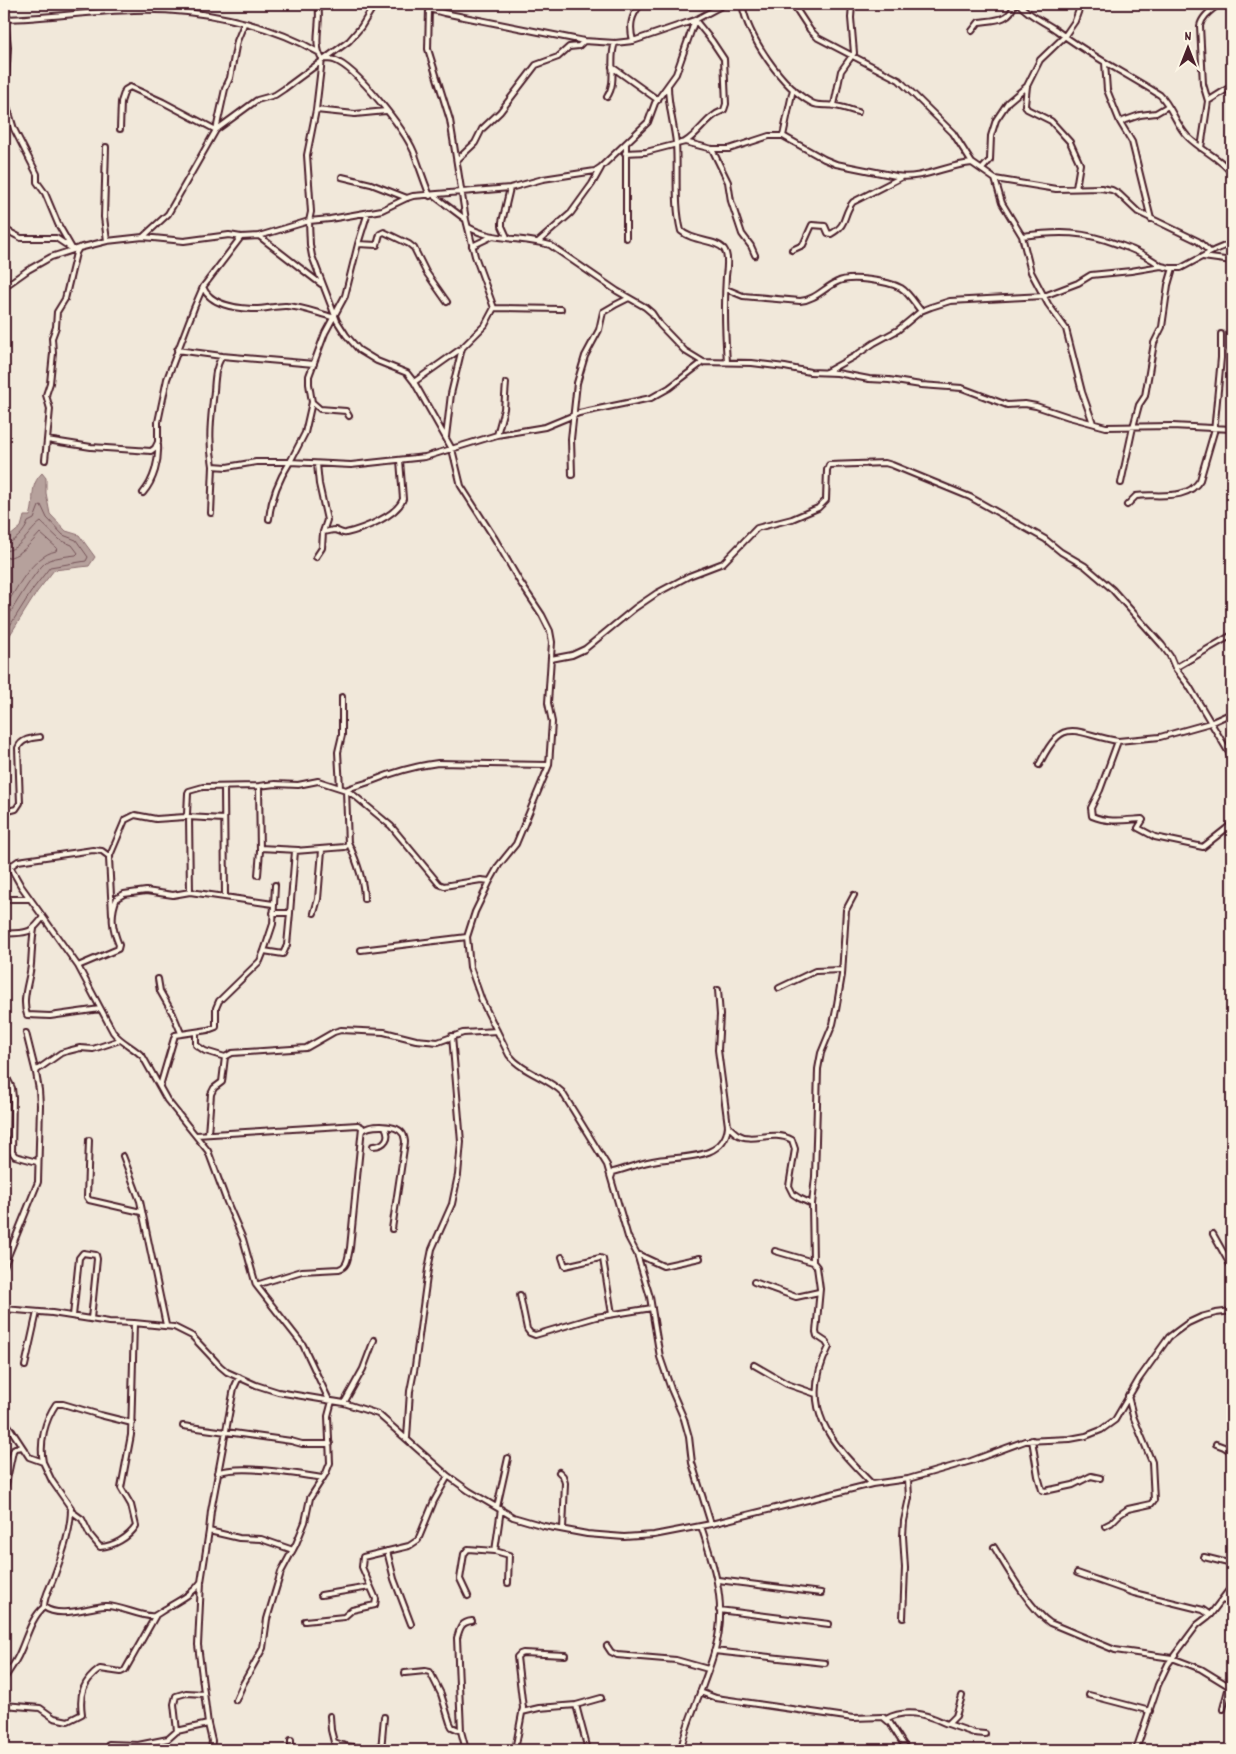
<svg xmlns="http://www.w3.org/2000/svg" width="1236" height="1754" viewBox="0 0 1236 1754" font-family="Dekko,sans-serif">
<style>
.water{fill:#b6a19c;stroke:#8b6d6f}
.lines{fill:none;stroke-linecap:round;stroke-linejoin:round}
.shore{stroke:#755358;stroke-width:1}
.minor-casing{stroke:#4a1f2b;stroke-width:8}
.minor{stroke:#fcf5e5;stroke-width:4}
</style>
<rect width="100%" height="100%" fill="#f1e8da"/>
<filter id="ink" filterUnits="userSpaceOnUse"><feTurbulence type="fractalNoise" baseFrequency=".02" numOctaves="2"/><feDisplacementMap in="SourceGraphic" scale="10" xChannelSelector="R" yChannelSelector="G"/><feConvolveMatrix kernelMatrix="1 2 1 2 8 2 1 2 1" color-interpolation-filters="sRGB"/></filter>
<g filter="url(#ink)">
<path class="water" d="M42,473L46,478V493L50,514L66,531L79,535L95,557L89,566L54,570L37,592L8,638L4,640V541L21,527L24,516H30C36,499 28,487 42,473Z"/>
<g class="lines">
<path class="shore" d="M4,544C14,543 25,532 28,522L34,519L39,506L41,505L47,518L63,535L76,540L88,557L86,561L50,567L33,589L4,635
M4,551C21,550 29,530 41,522L60,540L72,545L78,553L76,555C68,556 57,557 49,560C37,566 12,610 4,623
M4,558C19,558 31,543 40,533L57,548L56,551C32,556 16,590 4,609"/>
<defs>
<path id="minor" d="M5,4V19L8,47L5,100L14,129L37,174V182L45,193L58,224L73,250
M318,4C322,23 312,42 322,59L316,110L307,155L311,212L309,221L310,245L312,256L337,321L346,335L359,350L377,361L407,373L414,382L452,449L461,486L495,539L520,582L542,615L550,631L552,642L548,703L552,722L549,765L516,844L499,865L490,881L475,912L467,937L470,967L482,1001L509,1055C522,1072 546,1077 562,1092L607,1165L628,1237L637,1254L650,1297L660,1357L671,1389L684,1419L689,1437L692,1463L711,1524
M427,4L429,9L444,13L584,41L615,43L633,41L695,20L725,4
M742,4C748,37 782,87 812,103C819,107 828,104 835,106C843,107 850,110 858,112
M793,4L810,30L818,38L899,80L953,133L972,163L995,179L1002,203L1022,236L1031,272L1048,304L1066,329L1082,392L1093,423
M1019,4C1029,16 1043,21 1056,30C1089,55 1125,73 1160,95C1172,107 1176,125 1188,137C1202,151 1221,158 1232,174
M107,11V4
M5,19C48,18 91,11 134,10C194,8 266,22 318,52
M972,31L979,22C994,20 1011,21 1014,4
M633,41C629,25 631,16 641,4
M322,59C325,59 330,59 334,60C357,68 404,129 414,152C419,166 424,181 430,196
M1105,63L1107,90L1120,122L1132,142L1151,219
M612,67L658,100
M668,86C668,106 674,124 676,143C678,172 674,203 681,231C693,242 715,239 724,249C729,256 727,268 726,276C724,305 725,333 727,362
M1027,86L1025,105L1027,109L1051,121L1070,142L1080,164L1076,188
M607,97C618,81 608,60 615,43
M1208,101L1232,86
M834,105L841,71L854,53L851,18L852,4
M316,110L355,114L386,111
M1120,122L1140,115L1156,113L1168,106
M120,129L121,102L125,90L130,87L163,102L216,130L225,89L230,78L237,41L244,24
M783,136L793,89
M685,142C701,132 706,117 724,110L726,104L724,59L712,41L695,20
M626,144V238
M106,147L104,217L107,241
M1201,148L1208,101L1203,84L1200,26C1202,16 1212,10 1219,4
M712,149L728,182L731,201L742,234L751,246L755,255
M625,153L646,152L685,142L712,149H729L769,136H783L824,159L836,164L896,176C922,180 947,165 972,163
M457,160L475,143L482,129L500,112L536,65L558,57L569,47L579,46L584,41
M982,169L990,160L991,136L996,120L1008,102L1027,86L1040,60L1064,37L1075,21L1081,4
M342,177L371,184L407,198
M995,179L1056,189L1101,188L1112,190L1119,194L1138,212L1198,241L1210,252
M433,195L465,219
M368,212L358,244L345,296L325,333L309,376V384L312,402L305,433L290,462L351,465L425,457L497,435L545,427L579,413L651,398L669,388L703,362L752,363L785,367L810,372L837,373L869,379L889,380L921,385L962,388L1007,405L1025,404L1036,406L1069,417L1106,427L1172,426L1232,429
M468,227C492,241 523,237 550,245L617,291L645,307L652,313L660,325L685,351L703,362
M4,229L21,238H56L71,248
M259,236L321,284
M1022,236C1060,231 1083,231 1120,245C1135,250 1148,256 1161,266
M143,237L168,214L216,130L257,100L275,95L284,89L349,41L361,27L375,4
M507,237L502,226V222L510,188
M539,241L571,213L592,184L601,168
M358,244L377,245L380,234L384,232L409,244L414,248L426,272L447,302
M472,246L493,236
M79,248L76,253L65,299L57,312L56,327L52,338L53,353L50,383L46,395L50,409L47,440L91,447L151,451L155,448L158,442V422L167,379L194,308L203,287L241,237
M792,250L803,245L812,225L825,226L828,233L831,234C849,224 842,215 853,202L900,178
M1203,257L1232,261
M4,287L28,270L51,257L79,248L107,241L143,237L184,241L229,235L241,237L259,236L309,221L330,219L382,210L407,198L413,196L510,188L543,179L595,171L601,167L648,122L655,103L676,74L695,20
M203,287C210,305 235,308 252,309C264,310 276,305 287,306C303,307 317,313 332,317
M726,289L743,296L800,301C815,300 824,288 837,282C850,275 888,281 901,288C909,293 915,304 921,311
M494,308L561,309
M177,350L222,356L314,364
M222,356C215,368 215,378 214,391C211,417 208,440 213,466L227,467L256,462H290C279,479 271,499 269,519
M826,372L855,356L874,343L898,330L921,311L931,307L950,301L1044,296L1078,283L1091,275L1131,271L1161,266L1170,268H1181L1215,250L1232,243
M414,382L462,348L485,325L494,308L475,256L466,220L450,120L428,49L429,9
M312,402L320,409L346,411L349,416
M497,435L504,409L506,383
M446,437L451,394L462,348
M45,460L47,440
M317,464L319,484L327,520L323,532C326,532 331,530 335,530C339,531 341,534 346,533C363,529 397,516 403,499L400,460
M572,475L571,439L577,383L585,356L599,330L603,312L615,305L629,298
M1121,483L1133,427L1139,405L1145,396L1154,343L1162,327L1168,285L1173,268
M143,493C154,480 159,461 158,445
M1127,505L1136,496C1156,493 1187,502 1200,480L1214,432L1221,358V334
M211,513L213,466
M316,557L322,548L323,532
M551,659L572,655L585,649L635,608L657,593L689,576L723,563L757,528L792,519L818,508L826,500L827,470L829,465L885,463L892,465L970,497L1045,539L1061,552L1085,566L1112,589L1162,645L1170,656L1175,668L1189,686L1232,758
M1175,668L1232,635
M1232,713L1210,723L1160,737L1118,741L1100,790L1091,808L1092,816C1108,823 1125,820 1142,819L1143,820L1138,828L1155,837L1203,847L1232,824
M1039,765C1064,713 1074,734 1118,741
M224,787L225,897
M340,788L338,752L342,735V697
M4,812L16,809L20,803L18,748C21,739 32,738 40,737
M187,817L224,819
M189,817L190,892
M348,842C356,859 364,879 364,899
M260,848L298,850
M4,856L21,886L78,966L113,1032C121,1043 134,1047 143,1057L167,1100L208,1151L227,1202L243,1239L256,1285L303,1345L329,1400
M4,868H8L18,861L93,850L102,851L110,857
M258,875L260,851L259,786
M854,895L846,910L842,975L836,1010L833,1024L821,1053L818,1069L815,1177L812,1204L813,1262L817,1267L820,1289L816,1332L817,1336L826,1342L829,1347C797,1408 831,1442 872,1484
M4,899H30
M273,913H290
M314,913L318,899L322,850
M112,914L109,858L125,820L135,815L156,819L185,817L187,814L188,793L189,791L203,787L259,786L275,784L298,785L318,781L346,790L355,796L391,826L439,884L444,886L481,880L490,881
M34,929C32,940 32,952 31,964C30,981 21,998 27,1015L50,1016L100,1009
M4,934C25,932 30,936 43,917
M361,950L467,937
M264,951L283,954L287,945L290,913L295,851L345,847L348,844L346,790C354,786 361,785 369,782C391,773 414,766 438,763L549,765
M78,966L118,949L119,945C112,928 110,915 117,898L124,894L146,891L173,895L190,892L273,904
M158,979L160,991L173,1014L181,1033
M779,988L815,971L842,970
M196,1032V1045L205,1051L225,1057
M26,1033L36,1073
M4,1060L7,1078
M4,1078H7L12,1088L13,1098L12,1152L15,1156L37,1162L38,1164
M160,1086L175,1035L208,1030L216,1027V1008L219,1001L260,961L264,951L273,924L275,885
M728,1126C731,1129 734,1132 737,1134C753,1144 772,1129 792,1140L795,1149L789,1186L793,1194L799,1198L812,1204
M362,1131C370,1124 397,1124 403,1134C404,1135 405,1141 405,1142L392,1229
M208,1134L211,1094L214,1088L222,1082L225,1057L232,1053L306,1048L334,1032L341,1030L384,1032L416,1040L438,1042L463,1033L497,1031
M196,1135L358,1125L362,1127L350,1248C348,1256 348,1267 339,1269L302,1271L256,1285
M89,1140L87,1197L89,1200L141,1212
M373,1146C385,1146 391,1137 385,1127
M123,1156L140,1201L166,1325
M611,1178L613,1172C628,1168 643,1162 658,1160C684,1156 725,1160 728,1126L718,1050L720,1015L718,990
M1213,1234L1232,1268
M775,1251L813,1262
M637,1254L663,1266L700,1258
M562,1257L565,1266L600,1258L603,1259L612,1314
M4,1266L38,1182L40,1105L39,1090L36,1073L37,1070L61,1053L68,1051L80,1048L93,1049L120,1040
M754,1282L796,1297L819,1292
M520,1295L527,1329L530,1333L535,1335L596,1317L652,1308
M4,1309L52,1313L109,1322L134,1323L174,1327L192,1336L220,1366L227,1372L256,1385L278,1392L344,1403L378,1414L448,1476L469,1491L513,1517L544,1526L587,1534L624,1537L654,1535L711,1524L872,1484L908,1479L971,1461L1025,1441L1070,1439L1086,1436L1101,1430L1115,1420L1139,1379L1169,1337L1188,1323L1201,1317L1216,1313L1232,1311
M73,1316L79,1258L83,1253L96,1255L97,1259L91,1319
M754,1365L787,1384L816,1394
M25,1366L37,1312
M344,1403L363,1369L374,1340
M4,1419L29,1457L43,1462L52,1481L71,1508C71,1531 62,1555 54,1577C50,1588 44,1596 44,1607C31,1618 27,1637 20,1652C16,1662 9,1671 4,1679
M183,1426L291,1441L302,1444H330
M407,1438L410,1391L415,1366L428,1269L432,1249L452,1204L458,1175L461,1142L452,1036
M1032,1440L1038,1476L1042,1490L1045,1491L1073,1485L1091,1476L1100,1478
M1216,1444L1224,1447L1232,1452
M43,1462C39,1443 45,1420 56,1404H63L100,1415L132,1423
M559,1472L563,1476L565,1483L563,1529
M217,1473C241,1464 297,1474 323,1478
M4,1494L13,1451L15,1448L22,1447
M497,1507L508,1458
M71,1511L82,1519L90,1535L100,1547C114,1546 128,1538 136,1526L131,1505L121,1488L131,1435L134,1323
M1105,1526L1111,1523L1119,1515L1128,1509L1151,1504L1154,1500L1152,1462L1133,1416L1128,1396
M209,1531L239,1538L261,1539L293,1550
M994,1547C1007,1568 1030,1609 1050,1623L1115,1650L1172,1658L1201,1669L1232,1688
M387,1551L394,1579L411,1624
M495,1551L501,1509
M1204,1557L1232,1564
M1077,1573L1134,1593L1203,1610L1210,1615
M718,1580L821,1593
M321,1595L370,1587
M468,1596L460,1579L464,1554L468,1549L495,1551L509,1555L508,1583
M1222,1600L1232,1603
M44,1607C60,1619 87,1607 105,1606C119,1605 143,1618 154,1616C158,1614 163,1610 167,1608C179,1600 192,1595 201,1582
M719,1610L829,1624
M903,1618L905,1568L903,1536L904,1521L909,1498L908,1479
M305,1621L344,1617L352,1610L375,1605L376,1599L362,1567L363,1557L409,1546L418,1540L434,1501L448,1476
M607,1646L611,1652L617,1655L676,1660L708,1669
M714,1651L825,1663
M405,1673L425,1671L430,1672L441,1694L450,1723L452,1727L461,1731
M700,1692L716,1698L853,1718L883,1717L890,1723L907,1750
M1089,1695L1150,1711
M236,1700L243,1684L263,1648L267,1619L281,1572L296,1544L305,1522L310,1498L326,1473L330,1463L328,1416L332,1401
M4,1705L40,1708L54,1718L68,1721L82,1714C79,1694 83,1681 100,1669L121,1672L125,1670L156,1615
M576,1705L588,1750
M1223,1709L1229,1686
M522,1712L539,1708L576,1705L601,1698
M330,1716L331,1730L334,1742L345,1746L381,1750
M886,1719C901,1711 917,1712 933,1718C939,1720 943,1723 948,1724L956,1716L962,1696
M948,1724L974,1733L985,1734
M177,1731L174,1704L176,1696L186,1693L204,1694
M109,1744L138,1745L168,1739L177,1731L208,1724
M211,1750L212,1741L208,1724L198,1645L201,1582L209,1531L211,1511L234,1388L239,1377
M291,1750V1740
M381,1750L384,1717
M466,1750L461,1731L457,1638C460,1628 461,1622 472,1621
M515,1750L523,1708L517,1657L520,1654L523,1653L565,1655
M681,1750C685,1727 695,1707 703,1685C709,1668 717,1649 719,1630C724,1594 712,1560 701,1526
M1136,1750L1158,1685L1168,1664L1197,1625L1210,1615L1232,1586"/>
</defs>
<use href="#minor" class="minor-casing"/>
<use href="#minor" class="minor"/>
</g>
</g>
<rect width="1236" height="1754" fill="none" stroke="#fcf5e5" stroke-width="20"/>
<rect x="10" y="10" width="1216" height="1734" fill="none" stroke="#4a1f2b" stroke-width="2" filter="url(#ink)"/>
<g transform="translate(1188 48)" stroke="#fcf5e5" stroke-width="4" paint-order="stroke">
<path d="M0-4L9 19L0 12L-9 19Z" fill="#4a1f2b"/>
<text y="-8" font-size="14" font-weight="bold" text-anchor="middle" fill="#4a1f2b">N</text>
</g>
</svg>
